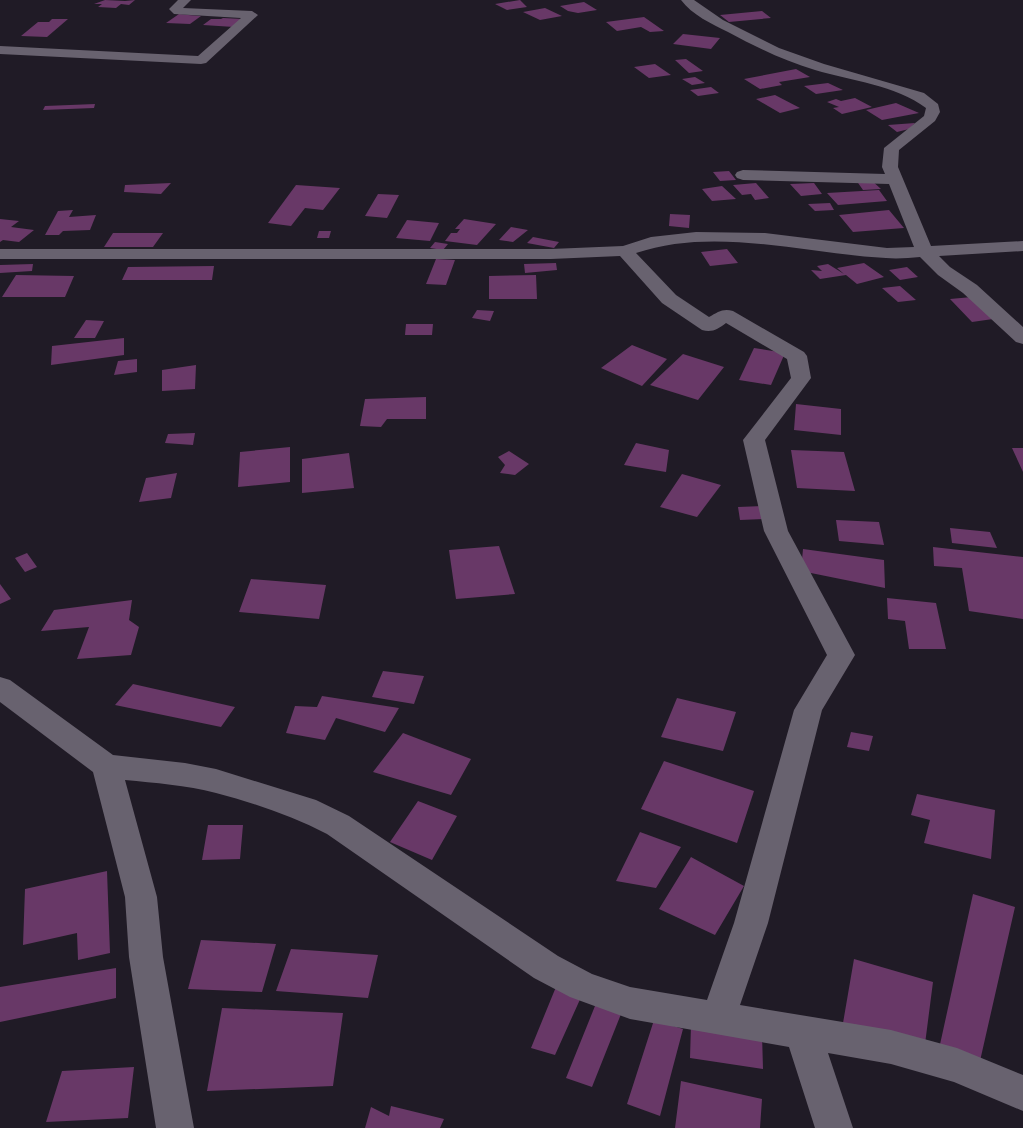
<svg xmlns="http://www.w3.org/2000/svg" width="1023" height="1128" viewBox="0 0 1023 1128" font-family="Cabin,sans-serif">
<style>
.building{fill:#683867}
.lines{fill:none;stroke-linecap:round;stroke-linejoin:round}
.street{fill:#68626f;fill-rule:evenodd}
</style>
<rect width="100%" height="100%" fill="#201b26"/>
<path class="building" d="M105,0L125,1L135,0L129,5L121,4L116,8L98,7L102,4H94Z
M520,0L527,7L507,10L495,4Z
M584,2L597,10L578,13L568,11L560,6Z
M545,8L562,16L540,20L523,12Z
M762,11L771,18L729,22L720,15Z
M179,14L188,15L201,16L190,24L166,23Z
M644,17L664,31L650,32L641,27L617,31L606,22Z
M223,18L243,19L234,27L203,25L211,19H221Z
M52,19H68L47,37L21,36L38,22H49Z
M683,34L720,38L711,49L673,44Z
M686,59L703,71L689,73L675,60Z
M655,64L671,75L649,78L634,67Z
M796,69L810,77L779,82L782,85L760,89L744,79Z
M695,77L705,83L692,85L682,79Z
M828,83L843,90L816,94L804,86Z
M711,87L719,93L698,96L690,90Z
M775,95L800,108L780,113L756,99Z
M855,98L872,107L842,114L833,108L839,107L827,102L836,99L841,101Z
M896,103L919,113L882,120L866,110Z
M95,104L94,108L43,110L45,106Z
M915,123L909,129L897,132L888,125Z
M729,171L736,180L720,181L713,172Z
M870,179L881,189L863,190L856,180Z
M171,183L161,194L124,192L125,185Z
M756,183L769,198L755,200L751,194L742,195L733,185Z
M814,183L822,194L801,196L790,184Z
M296,185L340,188L323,210L305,208L291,226L268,223Z
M722,186L736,199L712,201L702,189Z
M879,190L887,201L838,205L827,193Z
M378,194L399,195L387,218L365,216Z
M830,203L834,210L815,211L808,204Z
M73,210L69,217L96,215L90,230L63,231L59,235H45L58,211Z
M889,210L904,228L853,232L839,215Z
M670,214L690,215L689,228L669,226Z
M0,219L19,221L11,227L34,230L19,242L3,240L0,242Z
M464,219L496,224L477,245L445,241L451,233H457L460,229H455Z
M407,220L439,223L430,241L396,238Z
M511,227L528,230L513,242L499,240Z
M319,231H331L329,238H317Z
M113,233H163L153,247H104Z
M533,237L559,242L554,248L527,243Z
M435,242L448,244L443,250L430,248Z
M727,249L738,263L710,266L701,252Z
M436,259L455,260L446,285L426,284Z
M556,263L557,270L525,273L524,264Z
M864,263L884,277L857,284L846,275L820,279L811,270L822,271L817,266L828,264L844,274L837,268Z
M33,264L32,271L0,273V265Z
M214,266L212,280H122L128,267Z
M907,267L918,277L900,280L889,270Z
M16,275L74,276L65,297H2Z
M536,275L537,299H489V276Z
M900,286L916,300L898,302L882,288Z
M972,297L993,319L972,322L950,299Z
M477,310L494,311L490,321L472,318Z
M86,320L104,321L95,338H74Z
M406,324H433L432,335H405Z
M124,338V355L51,365L52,346Z
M632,345L667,359L642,386L601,368Z
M754,348L785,353L771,385L739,380Z
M683,354L724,367L698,400L650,385Z
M137,359V372L114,375L118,361Z
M196,365L195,389L162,391V370Z
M426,397V419H387L381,427L360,426L365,399Z
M796,404L841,409V435L794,430Z
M195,433L193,445L165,443L168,434Z
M636,443L669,450L666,472L624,465Z
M290,447V482L238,487L240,452Z
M1012,448H1023V472Z
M791,450L844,452L855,491L797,488Z
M509,451L529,464L515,475L500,473L505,465L498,457Z
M349,453L354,488L302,493V459Z
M177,473L171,498L139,502L146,478Z
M682,474L721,485L697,517L660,507Z
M763,506L764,519L740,520L738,507Z
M836,520L879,522L884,545L839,541Z
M950,528L990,532L997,548L952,543Z
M499,546L515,594L456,599L449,550Z
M933,547L1023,557V619L969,611L962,568L934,566Z
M803,549L884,560L885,588L801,571Z
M27,553L37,567L25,572L15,558Z
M251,579L326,585L319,619L239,612Z
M0,584L11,599L0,604Z
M887,598L936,603L946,649H909L905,621L888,619Z
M132,600L129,620L139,627L131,655L77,659L89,627L41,631L54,610Z
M383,671L424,676L414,704L372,697Z
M133,684L235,707L221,727L115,705Z
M322,696L399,708L385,732L336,718L325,740L286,733L295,706L317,707Z
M677,698L736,712L723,751L661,737Z
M851,732L873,736L869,751L847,747Z
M403,733L471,759L451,795L373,772Z
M664,761L754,791L737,843L641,809Z
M917,794L995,810L991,859L924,843L930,820L911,815Z
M418,801L457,816L432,860L390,842Z
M208,825H243L240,859L202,860Z
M640,832L681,847L656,888L616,881Z
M691,857L744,886L715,935L659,909Z
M107,871L110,953L78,960L77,933L23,945L25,889Z
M973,894L1015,907L980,1061L939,1049Z
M201,940L276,944L262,992L188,989Z
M291,949L378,955L368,998L276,991Z
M854,959L933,982L925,1044L843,1023Z
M116,968V998L0,1022V987Z
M558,982L582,995L555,1055L531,1048Z
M597,1001L623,1009L592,1087L566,1078Z
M222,1008L343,1013L333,1086L207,1091Z
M654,1020L683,1029L660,1116L627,1104Z
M691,1025L762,1034L763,1069L690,1058Z
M134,1067L128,1118L46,1122L62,1071Z
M681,1081L762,1099L760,1128H675Z
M391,1106L444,1119L440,1128H365L371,1107L389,1116Z"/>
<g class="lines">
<path class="street" d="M178,0H191L183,8L252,11L258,15L206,63L201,64L0,54V46L198,56L241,18L174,14L169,9Z
M681,0H694L723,20L779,48L824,64L924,93L938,104L940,112L935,121L899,150L898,167L931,246L1023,241V251L939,256L950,267L977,285L1023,327V344L1016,342L963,293L938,275L920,257C909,258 897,259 886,258C806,254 715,226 636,253L676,295L709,317C718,312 723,308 733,311L804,352L807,356L811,378L765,440L788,531L855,655L822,710L768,923L740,1005L891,1030L957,1048L1023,1075V1111L954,1082L891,1064L828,1053L853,1128H815L789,1047L630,1019L570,997L534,978L327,834C292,816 254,803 216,793C186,785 155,783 125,780L157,897L163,957L194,1128H156L129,957L125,897L93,772L0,702V677L10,680L113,755L185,763L216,769L316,800L349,816L558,956L592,974L630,987L707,1000L734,923L794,710L827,655L764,531L743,440L791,378L787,359L726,323C718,329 712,333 702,330L662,303L620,256L551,259H0V249H551L623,246L651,237L696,232L765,233L887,248L914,247L889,184L743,180L737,178L735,175L737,172L743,170L885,174L882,167L884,148L924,116L926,108C896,85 851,81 815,70C784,61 756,47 728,32C712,24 692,15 681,0Z"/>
</g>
</svg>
